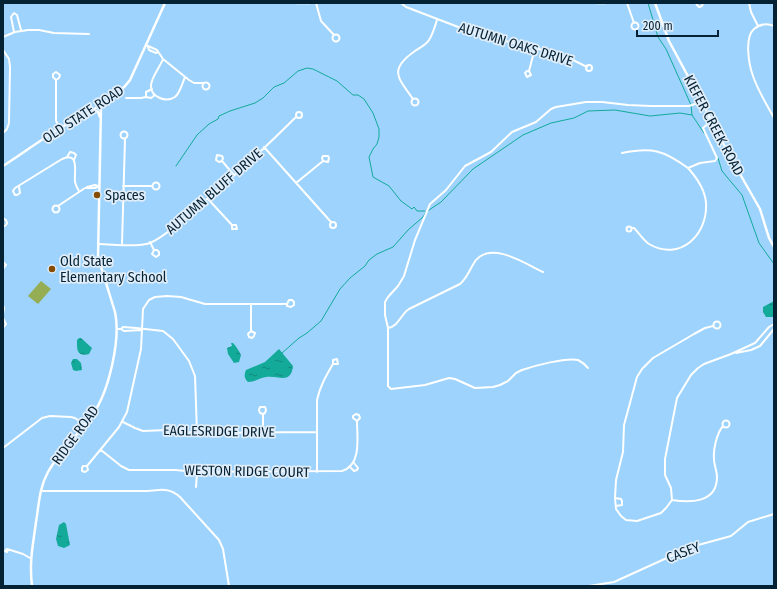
<svg xmlns="http://www.w3.org/2000/svg" width="777" height="589" viewBox="0 0 777 589" font-family="'Fira Sans Condensed',sans-serif">
<style>
.grass{fill:#95ae53}
.water{fill:url(#water-ripples)}
.lines{fill:none;stroke-linecap:round;stroke-linejoin:round}
.stream{stroke:#13aa99;stroke-width:1}
.minor{stroke:#fff;stroke-width:2}
.tertiary{stroke:#fff;stroke-width:2.5}
.poi-dot{fill:#854b00;stroke:#e1eef9;stroke-width:1.5}
.labels{text-anchor:middle;stroke-width:3.5;stroke-linejoin:round;paint-order:stroke}
.street-label{font-size:14px;fill:#052235;stroke:#e1eef9}
.poi-label{font-size:14px;fill:#052235;stroke:#e1eef9;text-anchor:start}
</style>
<defs>
<pattern id="water-ripples" width="26" height="14" patternUnits="userSpaceOnUse"><rect width="26" height="14" fill="#13aa99"/><path d="M2 4q2-2 4 0t4 0M15 11q2-2 4 0t4 0" fill="none" stroke="#108a7e"/></pattern>
</defs>
<rect width="100%" height="100%" fill="#9dd3fc"/>
<path class="grass" d="M41,281L51,289L38,304L28,296Z"/>
<path class="water" d="M774,301V317H766L763,312V307Z
M79,338H81L92,348L89,354C76,357 77,349 77,340Z
M231,343H233C236,346 239,351 241,355L239,362L234,363L228,354L227,348L232,346Z
M279,349L293,366C291,385 278,375 266,377C259,378 255,382 248,382C244,378 244,375 246,370L265,362Z
M73,359H77L81,363L82,370L76,371L73,370L71,363Z
M64,522L66,524L70,545L64,548L58,546L56,539L59,525Z"/>
<g class="lines">
<path class="stream" d="M648,3L658,37L666,49L691,105L692,115L704,133
M718,158L722,171L742,195L759,243L774,264
M176,166L197,135L209,124L218,119L219,116L230,111L255,103L263,98L274,87L284,83L298,71L307,68L313,69L337,81L353,95H358L364,99L373,113L379,129V137L377,144L373,149L369,157L373,177L389,186L401,201L412,209L414,207L417,211H425
M282,353L299,338L307,333L321,321L340,289L350,278L365,266L369,260L377,254L393,247L408,230L423,217L426,212L441,202L473,169L523,135L551,123L574,118L588,111L615,110L650,116L680,113L692,115"/>
<path class="minor" d="M316,3L321,21L334,35
M401,3L406,7L487,38L521,44L567,57L587,67
M627,3L634,23
M696,3L697,5L699,7L702,6L703,3
M749,3L751,12L758,26
M631.5 26a3.5 3.5 0 1 1 7 0a3.5 3.5 0 1 1-7 0Z
M774,26C767,23 760,24 754,29C744,38 749,65 753,76C758,91 767,105 774,118
M14,32L11,17L14,13L17,15L21,30
M332.5 38a3.5 3.5 0 1 1 7 0a3.5 3.5 0 1 1-7 0Z
M3,37L15,32L28,30H39L54,33L89,34
M146,45L157,50L163,59L189,80L194,83H204
M148,47L149,50L156,53L158,52
M3,50L9,59L10,67L9,123L7,129L3,133
M163,59C160,67 152,76 151,85C150,97 166,103 175,97C180,93 182,84 185,77
M586 68a3 3 0 1 1 6 0a3 3 0 1 1-6 0Z
M529,71L531,75L527,77L525,73L527,71H529L535,48
M56,80L53,77V74L56,72L60,75L59,78L56,80V121L60,128
M202.5 86a3.5 3.5 0 1 1 7 0a3.5 3.5 0 1 1-7 0Z
M152,89L146,92V97L151,98L155,95
M126,98H141L146,97
M411.5 102a3.5 3.5 0 1 1 7 0a3.5 3.5 0 1 1-7 0Z
M413,99C397,77 389,69 415,51C419,48 426,45 429,40C433,34 435,26 437,20
M296 115a3 3 0 1 1 6 0a3 3 0 1 1-6 0Z
M120.5 135a3.5 3.5 0 1 1 7 0a3.5 3.5 0 1 1-7 0Z
M264,147L331,222
M622,153C652,147 663,150 688,168
M67,157L70,152L74,153L76,155L74,160
M222,161L219,162L216,160L217,155L222,156L223,158L222,161L234,175
M152.5 186a3.5 3.5 0 1 1 7 0a3.5 3.5 0 1 1-7 0Z
M296,183L323,161L328,162L329,158L328,156H323L322,158L323,161
M123,186H152
M19,187L20,193L17,195H15L13,191L15,188L62,159C80,151 74,173 75,182C76,186 77,188 79,191
M87,187L95,185L98,186
M208,199L232,225V229H237L236,225H232
M52.5 209a3.5 3.5 0 1 1 7 0a3.5 3.5 0 1 1-7 0Z
M58,206L85,188H95L99,186
M3,218L6,220L7,223L6,225L3,227
M330 225a3 3 0 1 1 6 0a3 3 0 1 1-6 0Z
M626.5 229a2.5 2.5 0 1 1 5 0a2.5 2.5 0 1 1-5 0Z
M631,228H634C639,233 643,240 649,244C680,262 708,235 706,203C705,189 697,178 688,168L700,163L715,161L717,158L703,128L711,121
M150,242L154,250L152,254L156,257L159,255V252L157,250H154
M98,244C113,244 136,248 150,243C164,237 183,220 194,210C229,181 264,149 296,117
M122,244L125,139
M3,262L6,265L3,269
M3,305L4,308L3,314
M3,318L6,324L3,328
M713.5 325a3.5 3.5 0 1 1 7 0a3.5 3.5 0 1 1-7 0Z
M713,326L705,328L694,334L653,358L642,369L637,377L627,414L624,425L623,452L616,480L615,498L616,509L621,516L626,520L637,521L661,513L666,508L672,500L671,488L665,475V459L677,398L691,375L698,368L704,364L731,354L755,343L769,327L774,324
M388,328C398,327 401,314 409,309L460,284C468,277 470,268 476,260C493,241 525,264 543,272
M117,329H121L123,327L136,328L163,331L173,339L189,361L195,376L197,433
M121,329L124,331L142,330
M251,331L255,333L254,336L252,338L249,337L248,334L251,331V304
M736,353L751,350L760,346L774,329
M588,368C585,364 582,362 578,360C566,357 534,366 522,370L516,373L508,381L500,385L493,387L475,388L455,379L449,378L425,385L391,389L388,386V328L385,315V302L388,297L398,286L404,276L415,240L430,204L446,190L465,166L491,152L512,132L536,122L551,109L556,107L586,102H602L628,105L651,106H689L701,102
M263,414L260,413L259,410L260,407H265L266,410L265,413L263,414V432
M722.5 424a3.5 3.5 0 1 1 7 0a3.5 3.5 0 1 1-7 0Z
M123,422L135,428L143,431L167,430L197,433L317,432
M3,448L42,418L50,416L71,417L75,418L85,425
M101,450L121,466L129,470H175L197,472L342,471C362,465 357,437 357,421L360,418L359,415L356,414L353,416V418L357,421
M87,466H83L82,468V471L85,472L88,470L87,466L119,427L127,412L141,349L143,309L149,300L155,297L167,296L181,297L205,304H287V306L291,307L294,305V302L292,300H289L287,304
M350,467L354,471L357,470L358,468L354,463
M317,472V400C320,386 326,376 333,364H338L337,359L333,360V364
M196,487L197,472
M41,491H147C161,490 169,487 180,497L219,540L223,549L229,586
M615,498L621,499L622,501V505L616,506
M672,500C690,503 717,503 717,477C717,471 714,465 714,459C713,449 717,433 723,426
M8,550L7,552L5,551L7,549L23,554L30,558
M589,586L614,582L691,547L731,536L748,522L774,514"/>
<path class="tertiary" d="M297,3H310
M597,3H605
M655,3L669,41L690,80L732,160L760,209L769,238L774,247
M93,110L98,112L100,117
M3,166C23,153 42,139 62,127C84,114 115,101 130,80L165,3
M32,586C29,562 33,545 36,522C39,505 39,488 48,472C60,451 79,434 93,414C109,391 121,339 115,312L98,257L101,108L105,102"/>
</g>
<g class="poi-dot">
<circle cx="97" cy="195" r="4"/>
<circle cx="52" cy="269" r="4"/>
</g>
<g class="labels">
<g class="street-label">
<text transform="translate(516 44) rotate(17)" y="5">AUTUMN OAKS DRIVE</text>
<text transform="translate(83 114) rotate(-33)" y="5">OLD STATE ROAD</text>
<text transform="translate(714 125) rotate(62)" y="5">KIEFER CREEK ROAD</text>
<text transform="translate(214 191) rotate(-41)" y="5">AUTUMN BLUFF DRIVE</text>
<text transform="translate(219 431) rotate(1)" y="5">EAGLESRIDGE DRIVE</text>
<text transform="translate(75 435) rotate(-54)" y="5">RIDGE ROAD</text>
<text transform="translate(247 471) rotate(1)" y="5">WESTON RIDGE COURT</text>
<text transform="translate(683 552) rotate(-21)" y="5">CASEY</text>
</g>
<g class="poi-label">
<text x="105" y="200">Spaces</text>
<text x="60" y="266">Old State<tspan x="60" dy="16">Elementary School</tspan></text>
</g>
</g>
<rect width="777" height="589" fill="none" stroke="#052235" stroke-width="8"/>
<path d="M637 30v6h81v-6" fill="none" stroke="#052235" stroke-width="2"/>
<text x="643" y="30" font-size="12" fill="#052235" stroke="#e1eef9" stroke-width="3" paint-order="stroke">200 m</text>
</svg>
